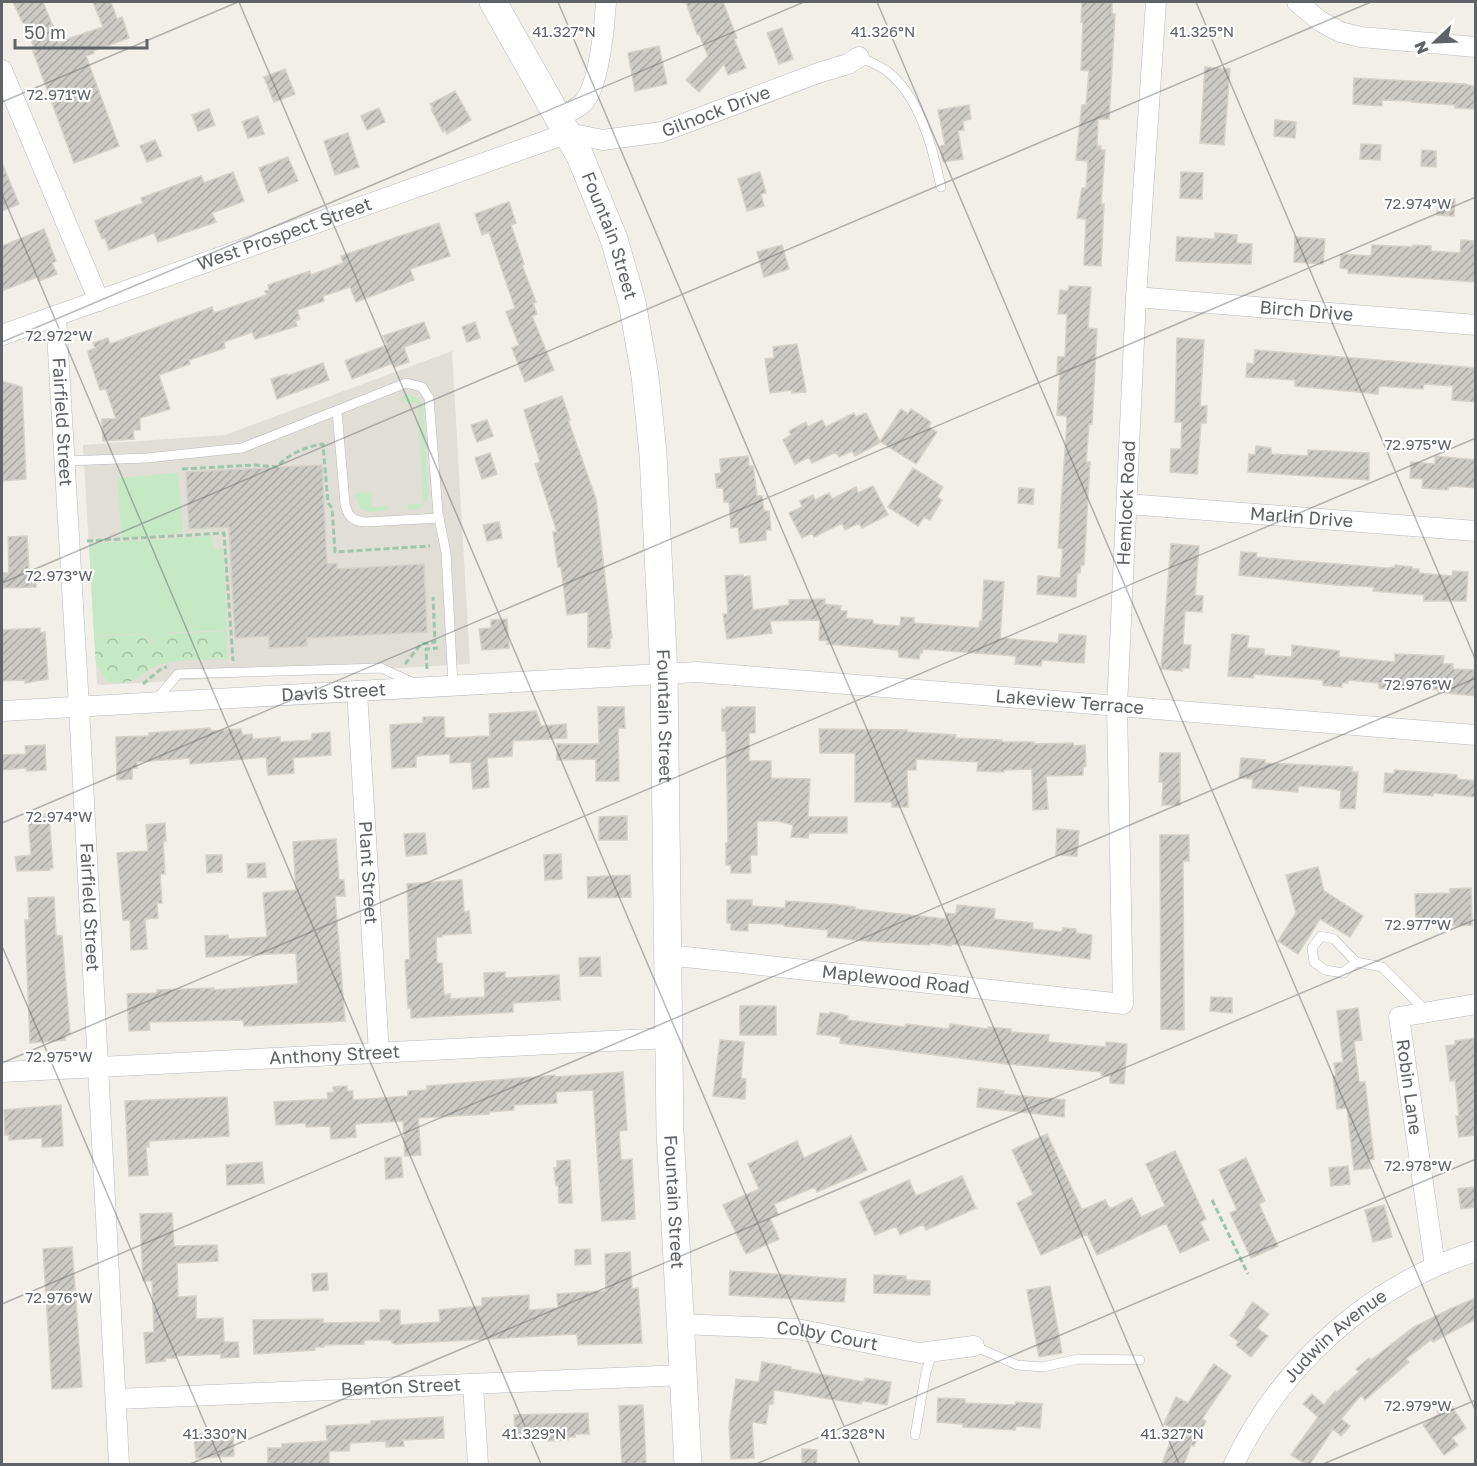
<svg xmlns="http://www.w3.org/2000/svg" width="1477" height="1466" viewBox="0 0 1477 1466" font-family="'Golos Text',sans-serif">
<style>
.education{fill:#e1ded6}
.grass{fill:#c5e8c5}
.park{fill:url(#park-crowns)}
.building{fill:url(#building-hatch);stroke:#d6d1c6;stroke-width:1.5}
.lines{fill:none;stroke-linecap:round;stroke-linejoin:round}
.lane-casing{stroke:#b5b8bc;stroke-width:10}
.street-casing{stroke:#b5b8bc;stroke-width:21}
.secondary-casing{stroke:#b6babf;stroke-width:28}
.path{stroke:#9cc7a9;stroke-width:3;stroke-dasharray:6 3;stroke-linecap:butt}
.lane{stroke:#fff;stroke-width:9}
.street{stroke:#fff;stroke-width:20}
.secondary{stroke:#fff;stroke-width:27}
.ticks{fill:none;stroke:#5f6368;stroke-width:1.5;stroke-opacity:0.45}
.labels{text-anchor:middle;stroke-width:4.5;stroke-linejoin:round;paint-order:stroke}
.street-label{font-size:18px;fill:#5f6368;stroke:#fff}
.ticks-label{font-size:15px;text-anchor:middle;fill:#5f6368;stroke:#fff;stroke-width:4.5;stroke-linejoin:round;paint-order:stroke}
</style>
<defs>
<pattern id="park-crowns" width="20" height="18" patternUnits="userSpaceOnUse" patternTransform="scale(1.5)"><rect width="20" height="18" fill="#c5e8c5"/><path d="M2 6a3 3 0 1 1 6 0M12 15a3 3 0 1 1 6 0" fill="none" stroke="#a3c0a4"/></pattern>
<pattern id="building-hatch" width="6" height="6" patternUnits="userSpaceOnUse" patternTransform="scale(1.5)"><rect width="6" height="6" fill="#cccac5"/><path d="M-1 1l2-2M0 6l6-6M5 7l2-2" fill="none" stroke="#a9a8a4"/></pattern>
</defs>
<rect width="100%" height="100%" fill="#f1efe8"/>
<path class="education" d="M452,351L470,664L101,685L97,683L83,445L225,435Z"/>
<path class="grass" d="M407,394L416,397L423,406L428,498L421,508L409,510L407,507L409,504H423L418,403H403L401,398Z
M178,473L183,533L122,538L117,478Z
M371,492L372,507L386,506L388,510L370,512L360,508L355,495L356,493Z
M212,536L213,549L223,548L227,630L165,633L156,642L150,641L142,634L94,636L89,544Z"/>
<path class="park" d="M227,631V659C207,660 185,659 165,663C141,668 139,689 107,681L96,664L94,637L142,635L150,642L155,643L165,634Z"/>
<path class="building" d="M13,2H43L59,42L103,27L93,2H111L117,19L122,17L129,38L93,51L94,53L86,56L119,146L74,163L33,51H36Z
M686,2H723L737,38L734,39L746,68L728,75L724,64L699,92L686,80L708,56L699,34H697Z
M1082,2H1112V14H1115L1109,119H1098L1097,146H1101V150H1105L1101,204H1104L1101,266L1084,265L1086,219L1077,218L1082,188H1086L1088,161L1076,160L1082,105H1086L1089,71L1081,70L1083,22H1081Z
M782,28L793,59L779,64L767,33Z
M659,46L667,84L635,91L628,53Z
M1205,67L1230,69L1224,145L1200,143Z
M285,69L295,94L274,102L264,77Z
M1354,78L1465,84L1476,87V109L1455,108V105L1412,102V101L1382,100V106L1353,104Z
M455,91L471,120L447,134L445,130L443,132L431,109L433,108L430,104Z
M969,105L971,119L963,121L964,130L958,131L963,159L943,162L940,146L945,145L938,110Z
M379,108L385,122L367,130L361,116Z
M209,109L215,125L198,131L192,115Z
M258,116L264,134L248,138L242,122Z
M1275,120L1296,122L1295,138L1274,136Z
M348,133L359,167L335,175L324,141Z
M155,140L162,156L147,162L140,146Z
M1361,144L1381,145L1380,160L1360,159Z
M1422,150L1436,151V167L1421,166Z
M288,157L298,181L268,193L259,168Z
M2,163L19,204L2,211Z
M233,172L244,201L212,213L216,222L158,242L154,233L109,250L105,238L102,239L95,221L143,203L141,198L201,176L204,183Z
M760,172L766,193L761,194L764,206L747,211L738,179Z
M1181,172L1203,173L1202,199L1180,198Z
M1438,198L1455,199L1454,216L1437,215Z
M509,202L516,223L511,225L524,264L522,265L536,302L533,303L537,314L532,316L554,370L525,382L512,348L519,345L506,312L515,308L489,232L482,235L475,214Z
M439,223L450,256L410,269L414,280L356,302L350,287L323,296L324,301L297,310L300,319L295,321L297,326L255,339L252,332L224,342L225,348L189,360L190,364L159,375L170,409L140,418V430H133L134,439L103,441L102,419H116L106,389L100,390L89,357L88,351L95,348L93,343L108,338L110,344L212,307L214,313L267,295L265,291L269,290L268,285L310,271L311,275L343,263L341,256Z
M44,229L56,261L52,263L57,274L39,281L37,277L2,291V246Z
M1215,233L1237,235V243L1252,244L1251,264L1176,261L1177,237L1215,239Z
M1295,237L1325,239L1323,264L1294,262Z
M1461,240L1474,241L1476,282L1348,273V269L1340,268L1341,254L1371,256L1372,245L1413,247V245L1431,246V251L1460,253Z
M782,245L789,269L764,277L757,252Z
M1069,286L1091,287L1088,328L1097,329L1092,424H1089L1086,462H1090L1084,565H1081L1080,573H1077L1076,596L1074,597L1037,594L1038,576L1060,578L1063,549L1058,548L1067,422L1066,416L1057,415L1060,373H1057L1058,357H1065L1067,314H1058L1060,290L1068,291Z
M424,322L430,338L404,347L409,362L394,367L393,363L352,379L345,361L387,345L383,336Z
M475,322L480,338L467,342L462,327Z
M1177,338L1204,340L1200,406H1207L1206,423H1201L1197,474L1170,472L1171,449H1181L1182,422H1175Z
M797,344L806,392L792,393V390L770,393L765,359L774,358L773,347Z
M1255,350L1476,368V402L1452,400L1453,386L1424,384L1423,389L1379,386L1378,394L1295,386V380L1246,377L1247,363L1254,364Z
M323,363L329,380L277,399L271,379L287,374V376Z
M2,381L22,387L26,479L2,481Z
M562,396L570,420H568L596,499L612,638H610V648L588,647V612L567,615L561,567H558L553,532H557L535,464L540,462L524,410Z
M901,409L908,414L911,409L931,422L929,427L937,432L916,464L881,442L855,456L852,451L839,457L836,452L812,463L809,457L795,464L783,440L791,435L789,431L806,422L808,427L822,420L826,427L854,413L856,417L866,413L880,442Z
M487,420L493,436L477,442L471,425Z
M1256,446L1271,448V454L1308,456V450L1369,453V480L1248,472L1249,454L1255,455Z
M490,453L497,474L482,479L475,458Z
M748,456L749,466H753L757,496H762L764,511H769L771,530H766V540L740,543L738,527L731,528L729,502H724L723,488H717L715,474L721,473L720,459Z
M1435,456L1476,460V488L1455,486L1448,487V490L1422,488L1423,479L1410,478L1411,462L1435,464Z
M322,465L327,564L337,563V569L424,564L427,632L307,638V646L269,648V636L235,638L229,527L189,529L186,472Z
M913,468L943,487L937,497L942,500L930,520L924,517L918,526L888,507Z
M873,486L888,515L862,528L859,523L845,530L842,523L814,537L812,533L802,538L789,513L802,507L800,501L813,495L815,500L829,493L832,499L856,487L858,493Z
M1019,488L1034,489L1033,504L1018,503Z
M499,522L502,538L487,541L483,525Z
M27,536L29,571H36V587L2,588V573H9L8,537Z
M1171,544L1199,546L1195,595L1203,596L1202,612L1185,611L1183,645H1191L1189,668H1182V671L1161,669Z
M1241,552L1257,553L1256,557L1300,561L1387,568L1395,567V565L1412,567V569H1419V573L1452,576L1453,571L1468,572L1466,601H1424V595L1373,591L1374,587L1336,585L1239,575Z
M743,575V577L750,576L753,610L789,605V600L825,599V604L841,606L840,611H847L846,618L873,620V624L900,626L901,617L914,618V623L979,628L980,621H982L984,580L1004,582L1000,638L1058,643L1059,634L1086,636L1084,663L1042,660L1041,666L1015,664L1016,656L923,649L922,653H920L919,659L899,657L898,650L827,644L828,641L819,640L820,620L770,621L772,633L727,639L723,614H728L725,576Z
M507,619L509,648L482,650L479,629L491,628V620Z
M40,628V633L45,632L48,679L25,683V680L2,681V630Z
M1232,634L1249,636L1247,648L1264,649V655L1292,657V645L1339,651V657L1395,662V654L1444,656L1443,664H1453V669L1476,670V696L1438,692V690L1404,687L1403,690L1379,688V683L1348,680V683H1342V687L1323,685V680L1254,674L1253,678L1228,676Z
M598,707H624L625,728H618L619,781H596V759L557,760V744H599Z
M726,707H755V733H749V761H771V778L810,779L808,817H847V833H809L808,838L791,837L793,825L778,821H757V855H750L751,873H731V865H726V843H728L726,731H722V709L726,710Z
M536,711L541,726L566,724L567,738L513,741L512,756L487,758L489,787L473,789L471,762L450,763V754L416,756V767L392,768L390,725L423,723V717H444L445,738L490,736L489,714Z
M210,728L211,731L241,729L242,735L252,734L253,739L280,737V742L312,740V734L330,732L331,755L293,758L294,773L268,775L266,757L190,764V758L137,762V768H132V779L117,780L116,737L149,736V733Z
M819,729L907,730V732L956,735L955,738L1002,740V742H1034V744L1073,743L1074,746L1085,745L1086,766L1083,767V775L1046,776L1048,809L1033,810L1032,769L1004,770V772L977,771L978,762L916,759V770H907L908,807H892V802H855V753H820Z
M45,745L46,770L27,771L26,768L2,770V755L26,754L25,746Z
M1160,753H1180V805H1162L1163,782H1159Z
M1241,758L1265,760V763L1352,767V772H1358L1355,809L1340,808L1341,791L1334,789L1298,786V792L1252,788L1253,779L1239,778Z
M1395,770L1457,775V779L1476,781V797L1433,793V796L1384,792L1385,773L1394,774Z
M49,814L53,868H50V870L17,871L15,857L31,855L28,815Z
M627,816V840H599V817Z
M165,823L166,841L163,842L165,874H160L162,903H157L158,918L145,919L147,949L131,950L130,920H123L117,853L148,851L146,825Z
M1057,829L1079,831L1077,856L1056,855Z
M425,833L427,854L406,856L404,834Z
M1160,835H1189V861H1183L1184,1030L1161,1029Z
M336,839L339,880H344L345,896H335L345,1021L244,1026L243,1020L149,1022L150,1030L129,1031L127,994L157,993V990L214,988V990L298,984L296,953L206,957L205,936L228,935V939L267,937L263,893L296,890L293,842Z
M561,854L562,879L545,880L544,855Z
M206,855H222V872L207,873Z
M265,863L266,877L248,878L247,864Z
M1318,867L1324,891L1363,916L1350,937L1320,919L1298,954L1278,941L1296,913L1286,875Z
M630,875L631,897L588,898L587,877Z
M462,880L464,912L469,911L471,933L442,935V937H436L437,963H442L444,995L450,994V999L485,997L484,973L505,972V978L559,975L560,1000L513,1003V1012L411,1018V1008H408L405,960L410,959L407,884Z
M1471,888L1472,925L1453,926V919L1416,920L1415,894L1450,893V889Z
M54,897L56,935L62,936L70,1034L65,1035V1040L30,1043L25,920H29L28,898Z
M727,900H752V906L785,908L786,901L830,904L855,907V909L946,919V913L956,914L957,905L995,909L994,919L1033,923V929L1062,932L1063,928L1076,929V933L1092,935L1090,959L951,944V946L930,943V945L866,941L827,937L828,930L784,926V924L748,923V931L731,930V923H727Z
M600,957L601,976H580L579,958Z
M1211,997L1232,998V1013L1210,1011Z
M740,1006H776V1035H740Z
M1358,1008L1362,1040L1354,1041L1359,1082H1365L1374,1159L1369,1160L1370,1168L1354,1170L1347,1108L1337,1109L1333,1076H1336L1334,1063L1343,1062L1337,1011Z
M830,1012L848,1016L847,1020L905,1027L906,1024L949,1029L950,1024L988,1029V1027L1011,1029V1032L1049,1035L1048,1042L1106,1047V1042L1127,1044L1124,1084L1110,1083V1076L1101,1075L1102,1072L1007,1064L840,1043L841,1037L817,1034L820,1013L830,1014Z
M1476,1038V1135L1459,1137L1456,1116H1459L1455,1080L1450,1081L1446,1046L1455,1045V1041Z
M720,1040L744,1042L741,1078L746,1079L745,1099L713,1096Z
M623,1072L627,1130L619,1131L621,1160L632,1159L635,1219L602,1221L593,1090L556,1092L557,1103L514,1105V1110L489,1112V1114L418,1118L421,1155L405,1156L403,1121L355,1124L356,1137L331,1139L330,1126L306,1127V1123L276,1125L274,1102L328,1099L327,1093L334,1092L333,1087L347,1086V1091H353V1100L408,1096V1091L427,1090V1086L535,1077L555,1075V1077Z
M979,1088L1004,1091L1003,1094L1065,1100L1064,1117L977,1107Z
M227,1097L229,1136L149,1141V1147H146L148,1175L129,1176L125,1101Z
M61,1105L63,1146L42,1147V1138L9,1140V1135H5L4,1110Z
M1047,1134L1082,1210L1105,1200L1110,1209L1132,1198L1141,1217L1165,1206L1146,1164L1175,1151L1206,1219L1200,1222L1209,1240L1180,1253L1166,1223L1097,1255L1087,1234L1041,1255L1017,1203L1033,1195L1012,1150Z
M851,1136L867,1170L817,1192L815,1187L774,1204L778,1214L770,1218L779,1239L746,1254L723,1205L759,1189L748,1164L797,1141L804,1158Z
M401,1157L403,1177L386,1179L385,1158Z
M1246,1158L1265,1201L1259,1204L1278,1246L1251,1258L1230,1213L1237,1210L1219,1170Z
M570,1160L572,1203H559L558,1184L556,1185L554,1168H557V1161Z
M262,1162L264,1183L227,1185L226,1165Z
M1348,1166L1350,1184L1331,1186L1329,1168Z
M962,1176L976,1208L926,1230L923,1224L900,1235L896,1226L875,1235L860,1202L909,1180L916,1196Z
M1476,1187V1207L1461,1209L1458,1189Z
M1384,1205L1392,1237L1373,1242L1365,1210Z
M172,1213L174,1246L217,1245L218,1261L177,1263L178,1297L196,1296V1319L223,1318L224,1342H238L239,1357L221,1358V1354L175,1356L176,1358H165V1361L146,1363L144,1333L154,1332L152,1281H143L140,1214Z
M72,1247L82,1387L52,1389L43,1249Z
M590,1249L591,1264L575,1265V1250Z
M630,1252L632,1289L638,1288L642,1343L578,1345L577,1334L395,1344L392,1343V1340H364V1344L324,1345V1347H315V1350L254,1354L253,1320L323,1319V1323L380,1322V1310H400V1325L440,1322L439,1310L482,1306V1298L529,1295V1310L558,1308L557,1294L606,1291L605,1254Z
M730,1271L846,1279L844,1302L729,1295Z
M327,1273L328,1290L313,1291L312,1274Z
M874,1275L906,1276V1280L930,1281V1295L874,1293Z
M1050,1286L1062,1353L1039,1357L1027,1290Z
M1476,1298V1319L1433,1342L1432,1339L1406,1359L1409,1362L1365,1400L1361,1395L1341,1419L1350,1426L1341,1436L1333,1429L1310,1464H1306L1291,1455L1318,1417L1303,1404L1312,1394L1324,1405L1335,1391L1336,1393L1359,1372L1356,1369L1369,1358L1371,1360L1414,1327L1450,1309Z
M1253,1302L1269,1314L1257,1328L1268,1336L1251,1357L1236,1345L1239,1342L1230,1335L1246,1315L1245,1313Z
M762,1362L791,1367V1369L864,1382L865,1378L891,1382L887,1405L862,1401L861,1404L774,1390L773,1404H769L766,1424L752,1422L754,1458L731,1459L729,1426L736,1379L759,1382Z
M1214,1364L1231,1376L1202,1419L1206,1421L1194,1446L1191,1445L1184,1464H1162L1175,1429L1164,1424L1176,1397L1188,1403Z
M938,1398L965,1399V1403L1015,1405L1016,1402L1042,1404L1040,1428L1016,1426L1015,1430L963,1427V1424L937,1422Z
M1449,1402L1466,1428L1452,1438L1458,1445L1444,1455L1423,1425L1439,1414L1437,1411Z
M643,1405L646,1463L622,1464L619,1406Z
M588,1413L589,1434H575V1437H568V1440L548,1441L547,1432L515,1434L514,1415Z
M443,1417L444,1438L403,1440L404,1446L386,1447V1441L350,1443L349,1451H329V1464H268V1448H282V1444L327,1441L326,1426L371,1424V1421Z
M233,1432L234,1456L196,1458L194,1434Z
M802,1449L817,1450L816,1464H802Z"/>
<g class="lines">
<defs>
<path id="lane" d="M859,57C868,61 880,65 888,72C920,97 933,149 941,187
M337,411L345,504C348,517 353,521 366,522L439,518
M65,461L147,458L242,448L406,383L422,387L429,398L438,513L446,553L453,685
M155,701L178,674L381,668L414,683
M1356,962L1343,973L1325,970L1314,962L1312,948L1321,936L1334,939L1356,962L1382,967L1427,1012
M974,1346L1017,1365L1043,1367L1078,1359L1140,1360
M915,1435L926,1372L933,1351"/>
<g id="street">
<path d="M1297,2L1320,21L1340,32L1361,37L1476,47"/>
<path d="M2,70L99,301"/>
<path d="M558,118C566,113 577,109 583,103C599,87 605,24 606,2"/>
<path id="s1" d="M1136,297L1476,325"/>
<path id="s2" d="M56,316L79,707L119,1464"/>
<path id="s3" d="M2,335L568,133L603,140L662,132L818,73L848,64L859,57"/>
<path id="s4" d="M1128,504L1476,531"/>
<path id="s5" d="M357,691L379,1053"/>
<path id="s6" d="M2,711L697,672L1476,735"/>
<path id="s7" d="M667,955L1123,1004L1117,707L1136,297L1156,2"/>
<path id="s8" d="M2,1072L668,1038"/>
<path d="M1435,1266L1399,1017L1476,1004"/>
<path id="s9" d="M680,1324L797,1329L920,1353L974,1346"/>
<path d="M473,1385L478,1464"/>
<path id="s10" d="M117,1399L684,1375"/>
<path id="s11" d="M1234,1464C1281,1365 1370,1285 1476,1251"/>
</g>
<g id="secondary">
<path id="s12" d="M493,2L580,156L614,239L632,302L645,376L653,453L664,674L670,1131L688,1464"/>
</g>
</defs>
<use href="#lane" class="lane-casing"/>
<use href="#street" class="street-casing"/>
<use href="#secondary" class="secondary-casing"/>
<path class="path" d="M182,469L255,465L277,467C288,454 307,446 323,444L328,503L332,508L335,552L430,546
M87,541L224,533L233,661
M405,664L421,644L435,642L433,597
M427,669L426,649L438,648
M143,684L162,668L167,667
M1212,1200L1248,1274"/>
<use href="#lane" class="lane"/>
<use href="#street" class="street"/>
<use href="#secondary" class="secondary"/>
</g>
<path class="ticks" d="M239,2L860,1464M558,2L1179,1464M877,2L1476,1412M1196,2L1476,661M2,102L238,2M2,194L541,1464M2,342L804,2M2,583L1371,2M2,823L1476,197M2,946L222,1464M2,1063L1476,438M2,1304L1476,678M190,1464L1476,919M756,1464L1476,1159M1323,1464L1476,1400"/>
<g class="labels">
<g class="street-label">
<text dy="6" stroke="none"><textPath href="#s3" startOffset="754">Gilnock Drive</textPath></text>
<text dy="6" stroke="none"><textPath href="#s3" startOffset="300">West Prospect Street</textPath></text>
<text dy="6" stroke="none"><textPath href="#s12" startOffset="262">Fountain Street</textPath></text>
<text dy="6" stroke="none"><textPath href="#s1" startOffset="171">Birch Drive</textPath></text>
<text dy="6" stroke="none"><textPath href="#s2" startOffset="106">Fairfield Street</textPath></text>
<text dy="6" stroke="none"><textPath href="#s7" startOffset="960">Hemlock Road</textPath></text>
<text dy="6" stroke="none"><textPath href="#s4" startOffset="174">Marlin Drive</textPath></text>
<text dy="6" stroke="none"><textPath href="#s6" startOffset="332">Davis Street</textPath></text>
<text dy="6" stroke="none"><textPath href="#s6" startOffset="1070">Lakeview Terrace</textPath></text>
<text dy="6" stroke="none"><textPath href="#s12" startOffset="748">Fountain Street</textPath></text>
<text dy="6" stroke="none"><textPath href="#s5" startOffset="182">Plant Street</textPath></text>
<text dy="6" stroke="none"><textPath href="#s2" startOffset="592">Fairfield Street</textPath></text>
<text dy="6" stroke="none"><textPath href="#s7" startOffset="230">Maplewood Road</textPath></text>
<text dy="6" stroke="none"><textPath href="#s8" startOffset="333">Anthony Street</textPath></text>
<text transform="translate(1409 1087) rotate(82)" y="6">Robin Lane</text>
<text dy="6" stroke="none"><textPath href="#s12" startOffset="1234">Fountain Street</textPath></text>
<text dy="6" stroke="none"><textPath href="#s9" startOffset="148">Colby Court</textPath></text>
<text dy="6" stroke="none"><textPath href="#s11" startOffset="165">Judwin Avenue</textPath></text>
<text dy="6" stroke="none"><textPath href="#s10" startOffset="284">Benton Street</textPath></text>
</g>
</g>
<g class="ticks-label">
<text x="564" y="37">41.327°N</text>
<text x="883" y="37">41.326°N</text>
<text x="1202" y="37">41.325°N</text>
<text x="59" y="100">72.971°W</text>
<text x="1418" y="209">72.974°W</text>
<text x="59" y="341">72.972°W</text>
<text x="1418" y="450">72.975°W</text>
<text x="59" y="581">72.973°W</text>
<text x="1418" y="690">72.976°W</text>
<text x="59" y="822">72.974°W</text>
<text x="1418" y="930">72.977°W</text>
<text x="59" y="1062">72.975°W</text>
<text x="1418" y="1171">72.978°W</text>
<text x="59" y="1303">72.976°W</text>
<text x="1418" y="1411">72.979°W</text>
<text x="215" y="1439">41.330°N</text>
<text x="534" y="1439">41.329°N</text>
<text x="853" y="1439">41.328°N</text>
<text x="1172" y="1439">41.327°N</text>
</g>
<rect width="1477" height="1466" fill="none" stroke="#5f6368" stroke-width="6"/>
<g transform="translate(1435 42) rotate(247)" stroke="#ffffff" stroke-width="4.5" paint-order="stroke">
<path d="M0-4.5L10 22L0 15L-10 22Z" fill="#5f6368"/>
<text y="-9" font-size="16" font-weight="bold" text-anchor="middle" fill="#5f6368">N</text>
</g>
<path d="M15 39v9h132v-9" fill="none" stroke="#5f6368" stroke-width="3"/>
<text x="24" y="39" font-size="18" fill="#5f6368" stroke="#ffffff" stroke-width="4.5" paint-order="stroke">50 m</text>
</svg>
